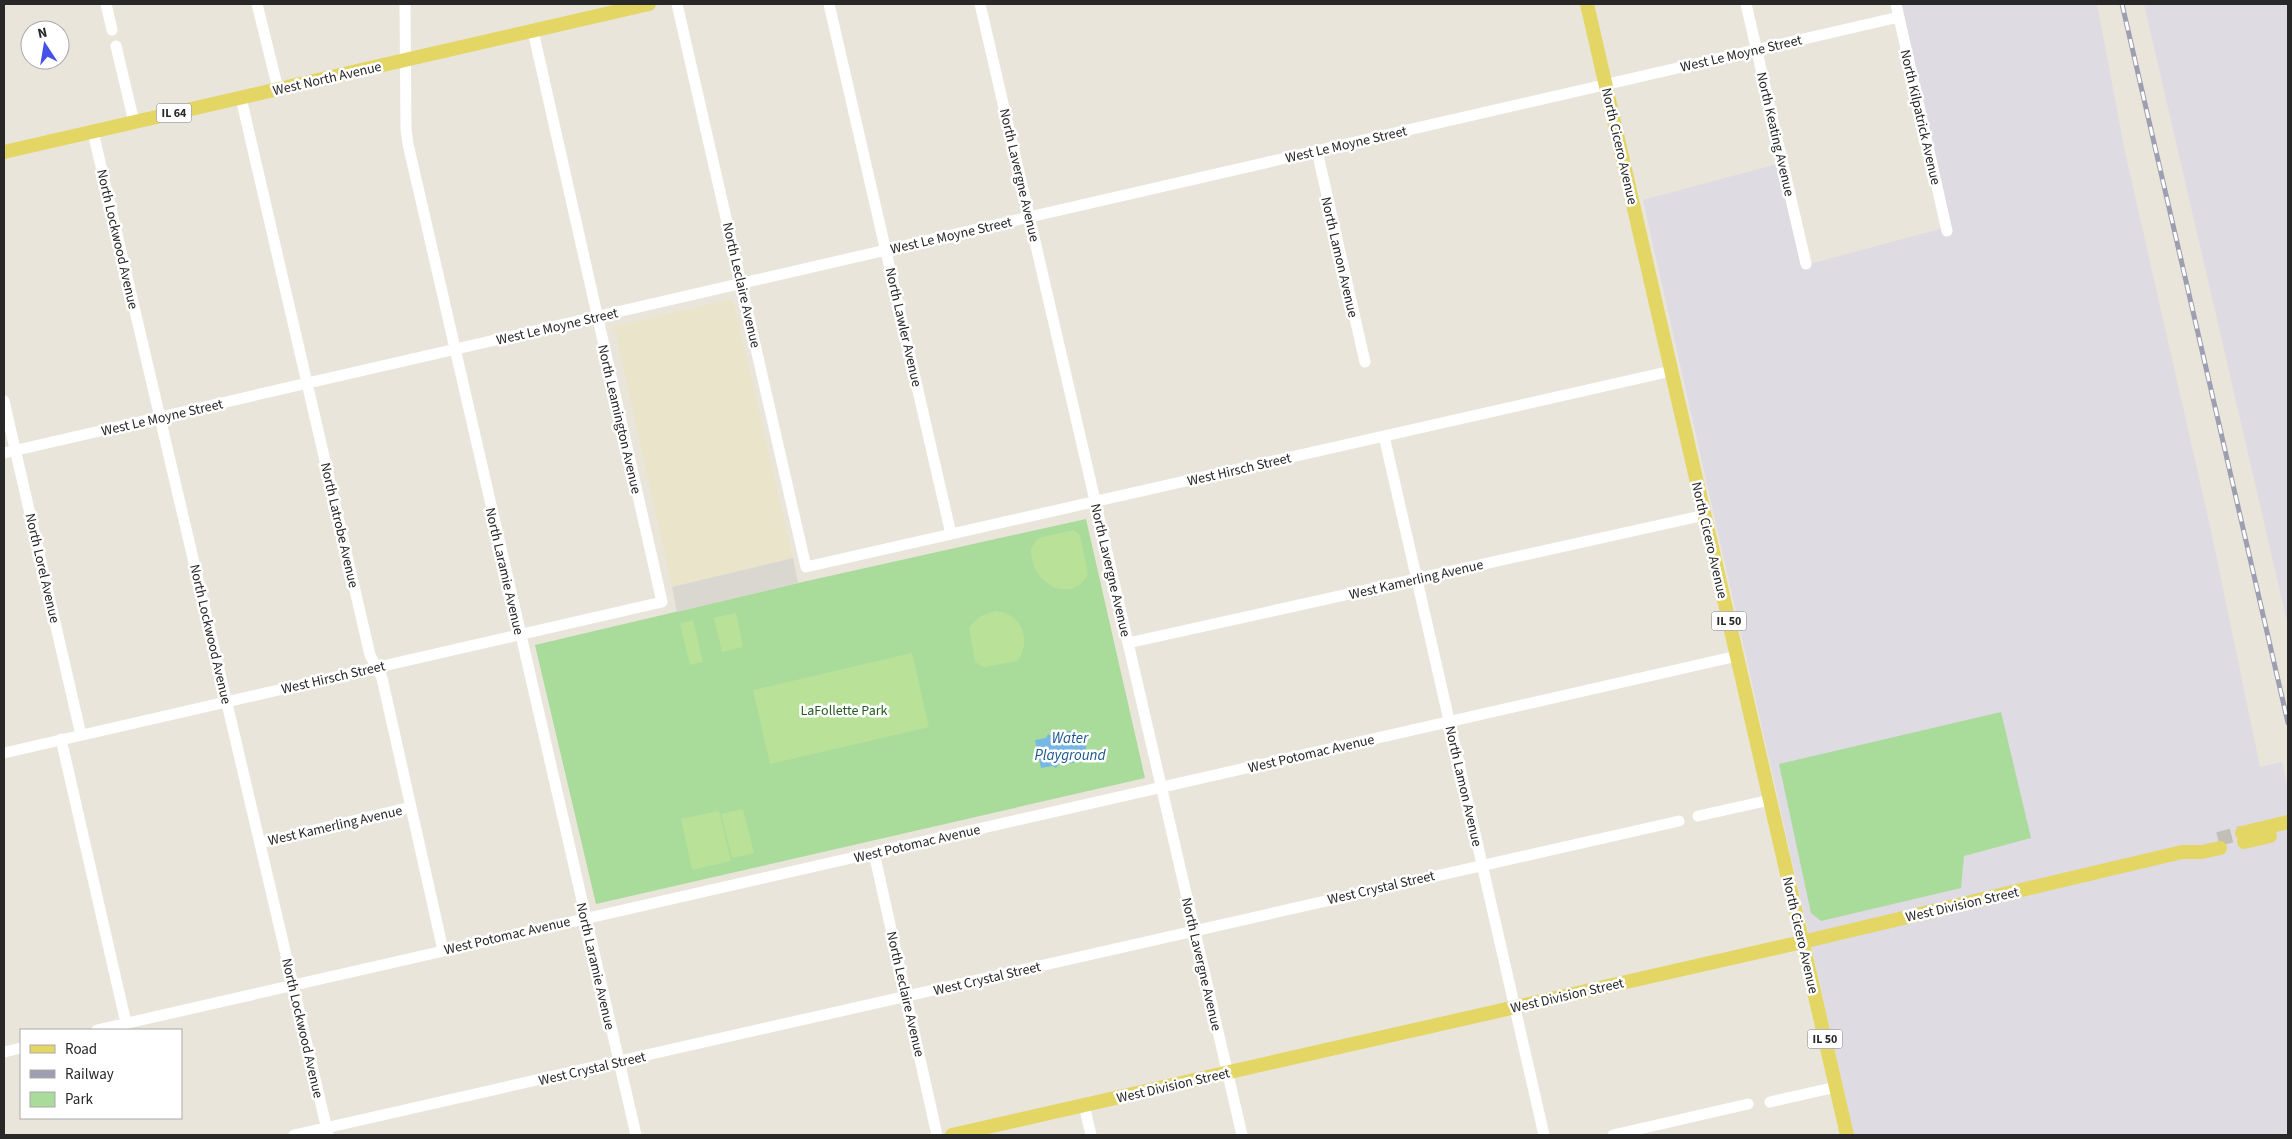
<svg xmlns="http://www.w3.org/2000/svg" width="2292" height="1139" viewBox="0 0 2292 1139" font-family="'Source Sans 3',sans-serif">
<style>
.industrial{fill:#dedbe2}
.education{fill:#eae4cb}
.green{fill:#a9db9b}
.pitch{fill:#b9e298}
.plaza{fill:#dad7d1}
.water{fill:#76b8e3}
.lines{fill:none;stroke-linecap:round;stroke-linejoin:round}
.major-tunnel{stroke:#c2bfb6;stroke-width:14;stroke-dasharray:14 7;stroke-linecap:butt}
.minor{stroke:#fff;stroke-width:11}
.major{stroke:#e3d665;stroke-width:14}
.rail-casing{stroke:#9e9eb1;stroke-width:5}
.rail{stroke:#fff;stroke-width:3;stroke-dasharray:9;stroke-linecap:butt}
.labels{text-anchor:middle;stroke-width:5;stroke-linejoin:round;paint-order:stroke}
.shield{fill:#fff;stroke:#686868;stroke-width:1}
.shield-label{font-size:12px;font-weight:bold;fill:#282828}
.street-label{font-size:14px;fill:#282828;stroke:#fff}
.park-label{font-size:14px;fill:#245d1f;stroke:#fff}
.water-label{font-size:15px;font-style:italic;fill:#19558b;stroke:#fff}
</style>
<rect width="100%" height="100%" fill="#e9e5da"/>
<path class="industrial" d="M1901,4H2097L2125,152L2210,526L2260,767L2282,762L2288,789V1135H1854L1643,200L1777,164L1802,266L1951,226Z
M2144,4H2288V626Z"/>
<path class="education" d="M733,299L793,558L672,587L614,326Z"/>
<path class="green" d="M1086,519L1145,778L596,904L535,645L798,583Z
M2001,712L2031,838L1964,856L1961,888L1821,921L1811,913L1779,764Z"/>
<path class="pitch" d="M1074,530L1080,535L1088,574C1073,605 1030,585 1031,549L1038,538Z
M995,611C1021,612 1033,641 1017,661L985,667L975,662L969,627L981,616Z
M736,613L743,647L722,652L714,618Z
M693,620L703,662L690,665L680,624Z
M912,653L929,727L770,764L753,690Z
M743,809L754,853L732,858L721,814Z
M719,811L731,861L692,870L681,819Z"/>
<path class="plaza" d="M793,558L798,583L677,612L672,587Z"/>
<path class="water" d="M1068,731C1096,732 1090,771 1060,762L1056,768L1052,766L1041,768L1035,740L1046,738L1048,734L1055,738Z"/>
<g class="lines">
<path class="major-tunnel" d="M2218,839L2242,833"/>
<path class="minor" d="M106,4L112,30
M257,4L278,89
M405,4L406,130L408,144L636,1135
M677,4L806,567L1671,371
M829,4L951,534
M980,4L1242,1135
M1746,4L1806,264
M1896,4L1947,231
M116,46L134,122
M241,98L370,655L382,678L443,950
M93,132L328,1134
M1317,151L1365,362
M4,401L81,735
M1384,436L1544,1135
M4,453L1899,17
M1128,643L1705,515
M61,739L126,1023
M4,753L662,602L533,31
M1698,816L1770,800
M260,843L411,807
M874,853L937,1135
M97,1030L1737,656
M4,1052L21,1048
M1770,1102L1836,1087
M1084,1105L1091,1135
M294,1135L1679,821
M1613,1135L1748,1104"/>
<path class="major" d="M1587,4L1847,1135
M4,152L649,4
M2242,833L2288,822
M2244,842L2270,836
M952,1135L1802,942L2182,852H2202L2220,848"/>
<defs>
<path id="rail" d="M2122,4L2288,723"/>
</defs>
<use href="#rail" class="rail-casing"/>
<use href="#rail" class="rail"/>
</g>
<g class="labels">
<g class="shield">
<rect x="156.5" y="103.5" width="35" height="19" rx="4"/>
<rect x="1711.5" y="611.5" width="35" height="19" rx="4"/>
<rect x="1807.5" y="1029.5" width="35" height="19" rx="4"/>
</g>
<g class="shield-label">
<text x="174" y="117">IL 64</text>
<text x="1729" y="625">IL 50</text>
<text x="1825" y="1043">IL 50</text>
</g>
<g class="street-label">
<text transform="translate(1741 53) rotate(-13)" y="5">West Le Moyne Street</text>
<text transform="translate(327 78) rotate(-13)" y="5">West North Avenue</text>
<text transform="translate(1921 117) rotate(77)" y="5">North Kilpatrick Avenue</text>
<text transform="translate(1776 134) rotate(77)" y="5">North Keating Avenue</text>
<text transform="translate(1346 144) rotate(-13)" y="5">West Le Moyne Street</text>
<text transform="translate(1620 146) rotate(77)" y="5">North Cicero Avenue</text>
<text transform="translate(1020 175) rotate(77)" y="5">North Lavergne Avenue</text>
<text transform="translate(951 235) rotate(-13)" y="5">West Le Moyne Street</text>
<text transform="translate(118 239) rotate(77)" y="5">North Lockwood Avenue</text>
<text transform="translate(1340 257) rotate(77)" y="5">North Lamon Avenue</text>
<text transform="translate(742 285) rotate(77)" y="5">North Leclaire Avenue</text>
<text transform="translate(557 326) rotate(-13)" y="5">West Le Moyne Street</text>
<text transform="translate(904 327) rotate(77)" y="5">North Lawler Avenue</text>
<text transform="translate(162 417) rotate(-13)" y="5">West Le Moyne Street</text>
<text transform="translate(620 419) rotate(77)" y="5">North Leamington Avenue</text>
<text transform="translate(1239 469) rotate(-13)" y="5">West Hirsch Street</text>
<text transform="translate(340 525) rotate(77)" y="5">North Latrobe Avenue</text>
<text transform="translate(1710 540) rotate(77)" y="5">North Cicero Avenue</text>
<text transform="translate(43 568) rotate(77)" y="5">North Lorel Avenue</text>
<text transform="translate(1111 570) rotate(77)" y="5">North Lavergne Avenue</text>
<text transform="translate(505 571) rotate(77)" y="5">North Laramie Avenue</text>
<text transform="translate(1416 579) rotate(-13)" y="5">West Kamerling Avenue</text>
<text transform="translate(211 634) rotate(77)" y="5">North Lockwood Avenue</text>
<text transform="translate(333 677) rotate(-13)" y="5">West Hirsch Street</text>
<text transform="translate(1311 753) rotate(-13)" y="5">West Potomac Avenue</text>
<text transform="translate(1464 786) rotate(77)" y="5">North Lamon Avenue</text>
<text transform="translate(335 825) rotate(-13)" y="5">West Kamerling Avenue</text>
<text transform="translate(917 843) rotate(-13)" y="5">West Potomac Avenue</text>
<text transform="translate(1381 887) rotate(-13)" y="5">West Crystal Street</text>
<text transform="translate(1962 904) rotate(-13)" y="5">West Division Street</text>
<text transform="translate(507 935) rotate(-13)" y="5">West Potomac Avenue</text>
<text transform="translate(1801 935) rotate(77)" y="5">North Cicero Avenue</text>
<text transform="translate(1202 964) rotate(77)" y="5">North Lavergne Avenue</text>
<text transform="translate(596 966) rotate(77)" y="5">North Laramie Avenue</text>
<text transform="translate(987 978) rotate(-13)" y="5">West Crystal Street</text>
<text transform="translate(906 994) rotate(77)" y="5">North Leclaire Avenue</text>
<text transform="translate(1567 995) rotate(-13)" y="5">West Division Street</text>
<text transform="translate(303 1028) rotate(77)" y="5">North Lockwood Avenue</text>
<text transform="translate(592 1068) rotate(-13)" y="5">West Crystal Street</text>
<text transform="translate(1173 1085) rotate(-13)" y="5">West Division Street</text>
</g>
<g class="park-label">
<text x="844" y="715">LaFollette Park</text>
</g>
<g class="water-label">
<text x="1070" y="743">Water<tspan x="1070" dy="17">Playground</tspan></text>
</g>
</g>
<rect width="2292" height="1139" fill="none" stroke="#282828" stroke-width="10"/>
<rect x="20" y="1029" width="162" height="90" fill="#ffffff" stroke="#a9a9a9"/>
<rect x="30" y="1045" width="25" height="8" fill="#e3d665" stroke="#a9a9a9"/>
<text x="65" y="1054" font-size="15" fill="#282828">Road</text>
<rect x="30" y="1070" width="25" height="8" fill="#9e9eb1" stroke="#a9a9a9"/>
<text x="65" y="1079" font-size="15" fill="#282828">Railway</text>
<rect x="30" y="1092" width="25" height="15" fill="#a9db9b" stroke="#a9a9a9"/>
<text x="65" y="1104" font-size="15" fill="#282828">Park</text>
<g transform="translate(45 45) rotate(348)"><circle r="24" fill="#ffffff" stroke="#a9a9a9"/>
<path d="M0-4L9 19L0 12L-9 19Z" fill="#4751e9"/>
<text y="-8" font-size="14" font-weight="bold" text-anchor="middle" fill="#282828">N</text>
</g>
</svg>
